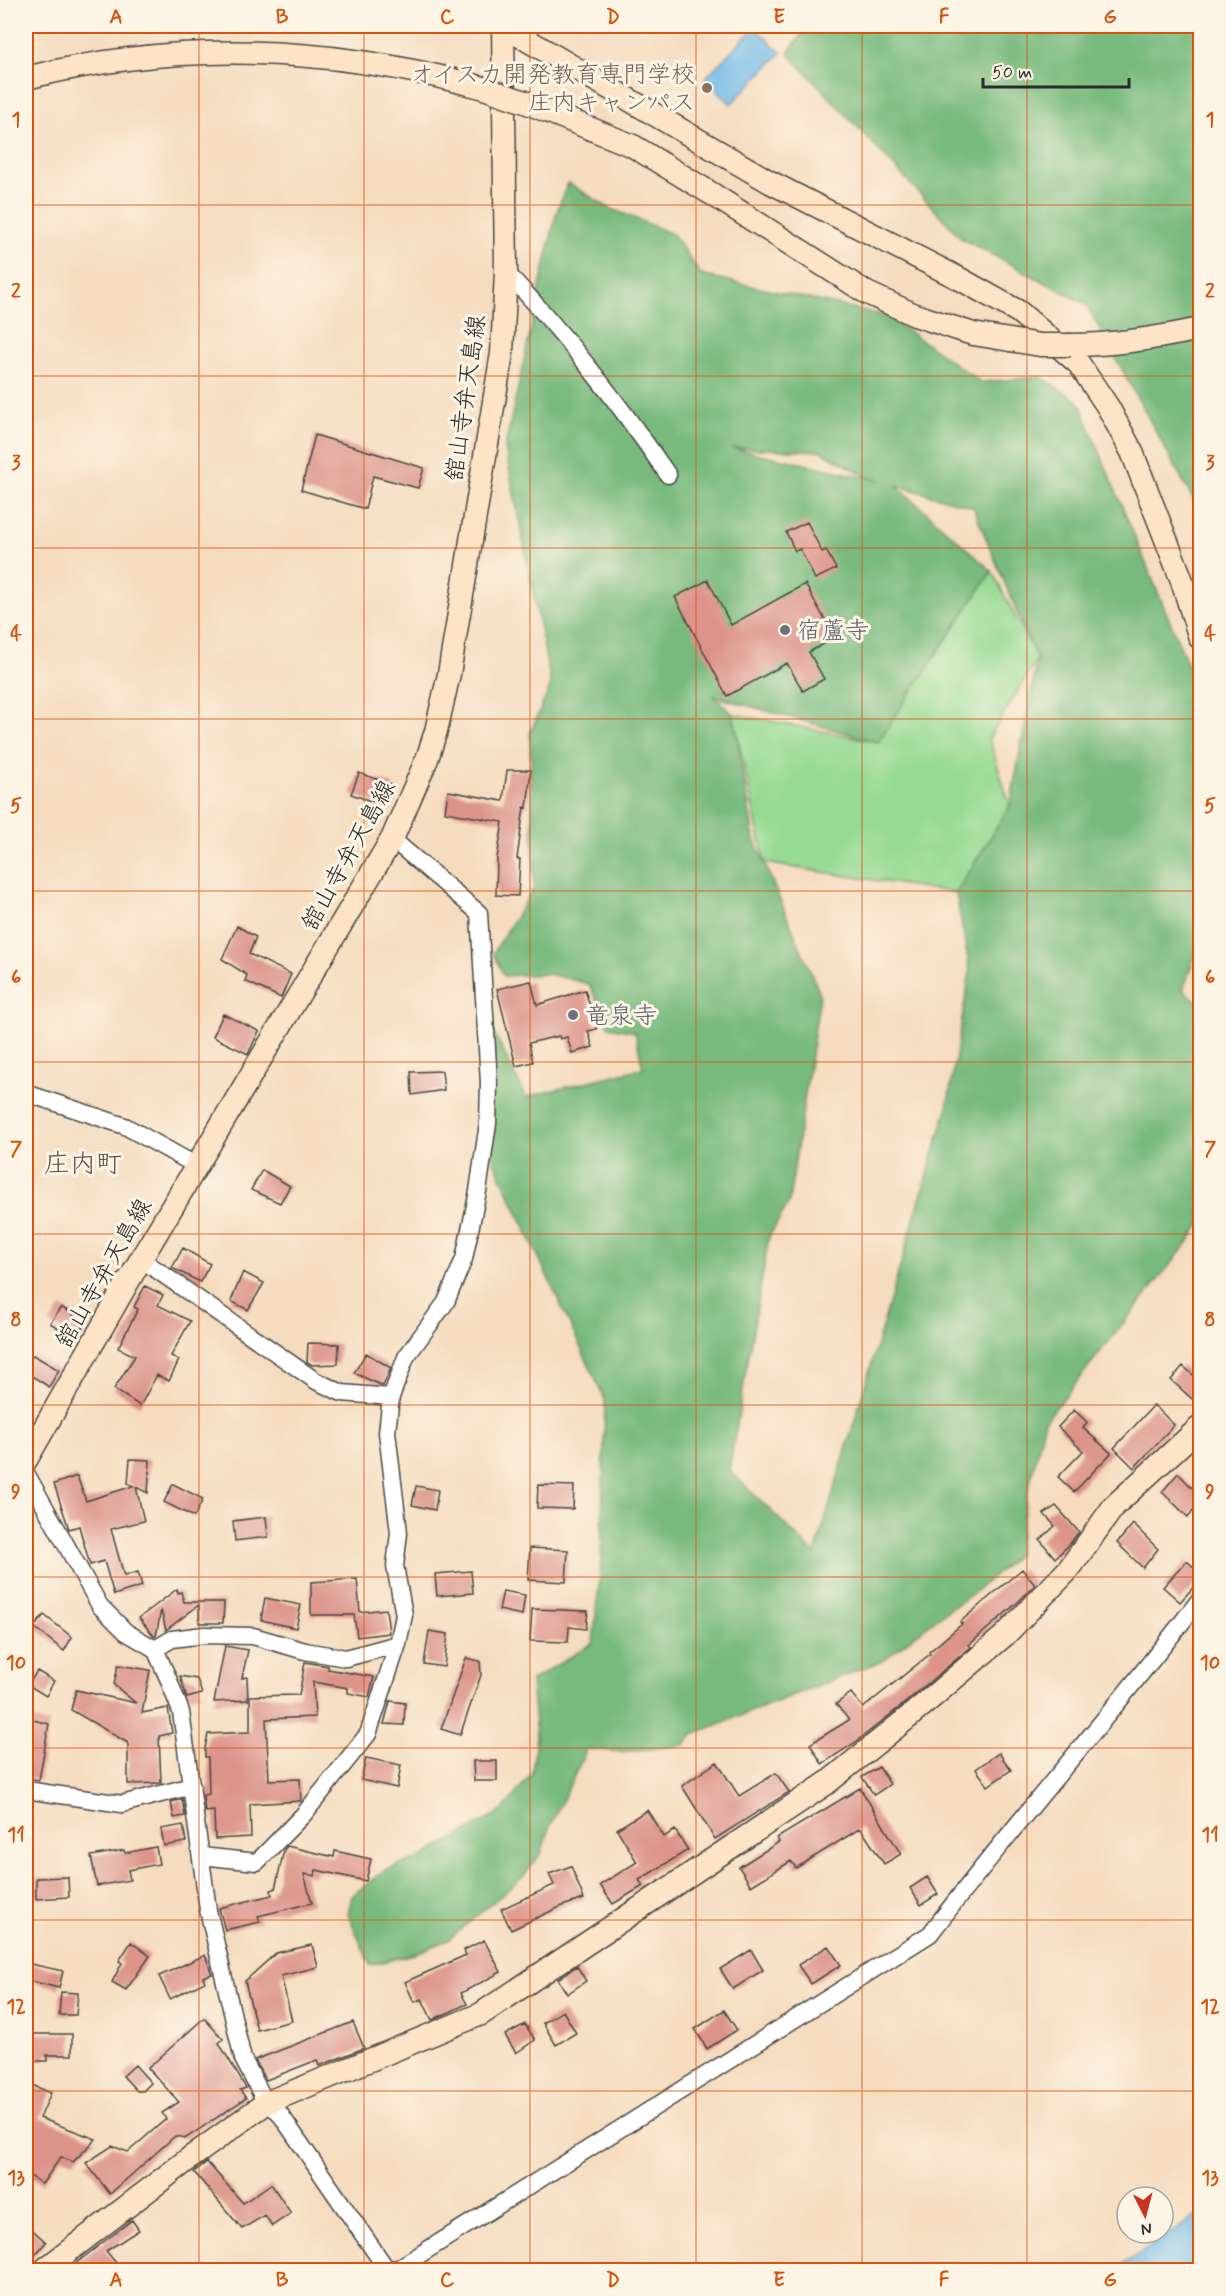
<svg xmlns="http://www.w3.org/2000/svg" width="1226" height="2296" viewBox="0 0 1226 2296" font-family="Mynerve,'Klee One',sans-serif">
<style>
.green{fill:#96da93;stroke:#60825f;stroke-width:1.5}
.forest{fill:#78ba7d;stroke:#527254;stroke-width:1.5;fill-rule:evenodd}
.water{fill:#71bae9;stroke:#4e728a;stroke-width:1.5}
.building{fill:#dc938a}
.lines{fill:none;stroke-linecap:round;stroke-linejoin:round}
.street-casing{stroke:#494641;stroke-width:19}
.secondary-casing{stroke:#494641;stroke-width:25}
.street{stroke:#fff;stroke-width:16}
.secondary{stroke:#fee4c6;stroke-width:22}
.secondary-bridge-casing{stroke:#494641;stroke-width:25;stroke-linecap:butt}
.secondary-bridge{stroke:#fee4c6;stroke-width:22}
.grid{fill:none;stroke:#d5540f;stroke-width:1.5;stroke-opacity:0.55}
.education-dot{fill:#8d6e63;stroke:#fcf5e5;stroke-width:2}
.worship-dot{fill:#6b7280;stroke:#fcf5e5;stroke-width:2}
.labels{text-anchor:middle;stroke-width:6;stroke-linejoin:round;paint-order:stroke}
.education-label{font-size:24px;fill:#785e54;stroke:#fcf5e5;text-anchor:end}
.street-label{font-size:24px;fill:#2b2b2b;stroke:#fcf5e5}
.worship-label{font-size:24px;fill:#5b616d;stroke:#fcf5e5;text-anchor:start}
.neighbourhood-label{font-size:26px;fill:#694f4c;stroke:#fcf5e5}
.neatline{fill:none;stroke:#d5540f;stroke-width:2}
.grid-label{font-size:20px;text-anchor:middle;font-weight:bold;fill:#d5540f}
</style>
<rect width="100%" height="100%" fill="#fcf5e5"/>
<filter id="ink" filterUnits="userSpaceOnUse"><feTurbulence type="fractalNoise" baseFrequency=".0167" numOctaves="2"/><feDisplacementMap in="SourceGraphic" scale="12" xChannelSelector="R" yChannelSelector="G"/><feConvolveMatrix kernelMatrix="1 2 1 2 8 2 1 2 1" color-interpolation-filters="sRGB"/></filter>
<filter id="wash" filterUnits="userSpaceOnUse"><feTurbulence type="fractalNoise" baseFrequency=".008" numOctaves="4" result="noise"/><feDisplacementMap in="SourceGraphic" scale="24" xChannelSelector="R" yChannelSelector="G"/><feGaussianBlur stdDeviation="1.35" result="paint"/><feColorMatrix in="noise" values="0 0 0 0 0 0 0 0 0 0 0 0 0 0 0 0 0 1.4 0 .05"/><feComposite in="paint" operator="in"/></filter>
<g filter="url(#wash)">
<rect width="100%" height="100%" fill="#f5dcbf"/>
<path class="green" d="M992,571L1037,659L989,738L1010,806L956,893L765,863L733,714L878,742Z"/>
<path class="forest" d="M807,26H1200V512L1086,304L962,239L788,53Z
M568,183L607,207L673,234L701,275L887,316L981,382L1041,377L1079,402L1200,694V940L1183,990L1200,1004V1224L1190,1240L1045,1421L1026,1499L1017,1555L975,1592L940,1616L882,1661L693,1734L685,1745L624,1752L587,1749L548,1831L542,1852L523,1877L448,1940L414,1954L370,1965L348,1914L352,1896L385,1870L424,1856L502,1811L532,1773L536,1736L531,1681L593,1643L601,1565L605,1400L485,1142L487,1019L526,1097L643,1068L635,1032L609,1027L589,984L549,974L504,976L493,953L534,888L530,733L551,685L505,447L556,214ZM732,448L821,451L868,477L882,481ZM896,485L973,507L1037,660L1010,806L956,893L970,971L947,1108L815,1554L729,1470L769,1237L789,1202L820,994L754,839L733,714L714,696L878,742L992,571Z"/>
<path class="water" d="M755,27L781,53L731,104L705,78Z
M1200,2214V2270H1114Z"/>
<g id="blocks">
<path class="building" d="M315,435L424,468L418,488L373,476L365,509L301,490Z
M807,522L822,552L826,550L836,569L815,579L800,549L795,551L786,532Z
M708,580L731,625L805,584L835,638L809,652L824,679L803,691L787,663L727,696L675,597Z
M507,770H531L527,808L524,807L517,859H520L518,896L496,895L497,858L503,822L445,812L448,791L503,801Z
M359,773L393,785L385,806L351,794Z
M237,926L256,937L249,954L291,974L281,998L245,981L247,975L222,959Z
M531,981L537,1005L585,990L597,1029L588,1031L593,1047L572,1053L567,1037L560,1039L559,1036L529,1043L533,1062L516,1066L497,989Z
M223,1014L259,1031L248,1054L213,1037Z
M442,1071L444,1090L412,1095L411,1072Z
M262,1170L290,1186L280,1203L251,1190Z
M183,1248L210,1264L200,1282L172,1268Z
M243,1272L264,1283L248,1310L231,1301Z
M145,1286L163,1295L158,1305L190,1321L171,1356L179,1360L169,1381L157,1375L140,1406L114,1389L135,1356L118,1348L138,1309L134,1307Z
M61,1307L86,1322L76,1339L50,1323Z
M308,1343L339,1344L338,1364L312,1365L307,1362Z
M366,1353L391,1368L383,1386L354,1373Z
M33,1355L59,1370L49,1387L26,1372V1366Z
M1183,1366L1200,1381V1406L1171,1380Z
M1154,1405L1174,1425L1134,1468L1114,1448Z
M1074,1410L1087,1422L1083,1428L1111,1453L1074,1492L1058,1477L1083,1451L1058,1427Z
M130,1459L150,1460L148,1493L136,1487L144,1521L111,1529L124,1576L138,1572L142,1586L114,1595L104,1561L90,1565L79,1526L69,1529L54,1484L77,1476L86,1501L133,1486L128,1483Z
M1178,1473L1200,1496V1501L1188,1517L1162,1492Z
M173,1484L203,1499L194,1517L164,1502Z
M538,1485L574,1486L573,1509L537,1508Z
M416,1486L438,1490L435,1510L412,1505Z
M1056,1506L1079,1532L1069,1545L1055,1558L1040,1540L1055,1526L1044,1514Z
M266,1517L268,1537L235,1541L233,1521Z
M1133,1524L1158,1549L1143,1568L1117,1543Z
M530,1548L568,1550L566,1582L528,1580Z
M1187,1561L1200,1573V1580L1180,1602L1163,1587Z
M1022,1569L1035,1585L1018,1602L969,1645L971,1647L901,1706L856,1742L822,1764L810,1744L849,1720L836,1704L851,1693L863,1708L930,1654L929,1652L962,1624L960,1622Z
M471,1571L473,1593L437,1596L435,1574Z
M357,1579L360,1612L386,1609L389,1633L357,1637L354,1615H311V1582Z
M177,1589L178,1593L181,1592L184,1602H224L223,1623H199V1605L166,1630L161,1610L156,1636H154L139,1618Z
M503,1591L525,1595L522,1615L499,1610Z
M265,1598L301,1605L296,1628L261,1620Z
M532,1609L588,1611L586,1629L569,1627L568,1642L530,1641Z
M44,1615L72,1637L64,1651L34,1627Z
M429,1631L448,1634L444,1667L424,1664Z
M225,1646L248,1650L242,1678L247,1677L248,1700L214,1702Z
M466,1658L480,1661L481,1675L460,1735L441,1729Z
M305,1662L328,1666V1669L374,1677L369,1697L348,1693V1688L313,1682L315,1717L266,1719L269,1780L300,1779L301,1801L250,1804L251,1837L215,1839L214,1811L205,1812L203,1795L209,1794L208,1757H205V1748L208,1734L250,1732V1696L299,1695Z
M118,1665L150,1670L142,1713L168,1708L172,1733L159,1736L161,1783L128,1784V1743L71,1710L76,1690L136,1703L114,1685Z
M37,1671L54,1681L46,1696L28,1685Z
M180,1676L197,1679L202,1694L187,1698Z
M390,1701L405,1703L404,1725L384,1724Z
M26,1718L49,1724L39,1780L26,1778Z
M999,1753L1011,1770L988,1786L976,1769Z
M366,1758L401,1765L397,1788L361,1780Z
M473,1761H497V1781H474Z
M717,1762L739,1796L776,1773L789,1792L715,1839L682,1786Z
M879,1767L890,1784L874,1795L862,1777Z
M860,1788L901,1854L884,1864L861,1829H859L796,1868L791,1861L751,1886L739,1867L779,1842L777,1838Z
M182,1799L185,1816L174,1818L171,1802Z
M647,1810L664,1837L675,1830L688,1850L639,1880L643,1886L613,1904L600,1885L637,1862L617,1829Z
M183,1825L186,1842L164,1846L161,1829Z
M287,1846L334,1857L335,1851L371,1859L366,1881L316,1870L315,1876L304,1874L312,1903L258,1916L260,1922L225,1930L219,1908L272,1895L271,1890L275,1889L284,1850Z
M156,1847L159,1864L128,1870L130,1880L97,1886L91,1856L124,1850L125,1853Z
M571,1866L584,1899L562,1906L511,1930L501,1909L554,1885L549,1874Z
M68,1877L69,1897L36,1899V1878Z
M927,1877L938,1894L921,1905L910,1888Z
M484,1940L501,1972L461,1993L467,2004L432,2020L422,1999L414,2002L405,1982L466,1955L464,1950Z
M131,1942L150,1956L126,1990L112,1982L122,1963L119,1961Z
M312,1945L318,1967L281,1976L292,2021L257,2030L245,1981L276,1953Z
M828,1946L841,1965L811,1984L798,1965Z
M751,1950L763,1970L733,1989L720,1969Z
M205,1955L212,1974L203,1977L205,1982L170,1999L159,1976Z
M26,1963L63,1971L59,1988L26,1980Z
M577,1966L586,1981L567,1994L558,1979Z
M61,1992L78,1993L76,2015H59Z
M724,2010L737,2030L707,2049L695,2029Z
M563,2011L576,2033L556,2045L543,2023Z
M204,2018L223,2039L219,2043L246,2088L240,2090L246,2098L186,2138L175,2136L110,2194L86,2163L112,2146L128,2152L166,2119L162,2113L179,2102L148,2068Z
M353,2022L364,2048L319,2066L317,2060L266,2080L255,2060Z
M525,2024L535,2040L516,2053L505,2035Z
M26,2034H72V2055H47V2061H26Z
M135,2065L151,2083L143,2091H137L123,2076Z
M32,2085L51,2093L40,2118L96,2139L73,2162L61,2157L42,2184L26,2173V2099Z
M207,2162L243,2203L271,2184L291,2213L272,2226L265,2215L242,2229L194,2172Z
M132,2220L139,2230L106,2251L123,2271H66Z
M26,2224L46,2242L26,2266Z"/>
</g>
</g>
<g filter="url(#ink)">
<use href="#blocks" fill-opacity="0" stroke="#494641" stroke-width="1.5"/>
<g class="lines">
<defs>
<path id="street" d="M506,272C566,335 619,403 668,475
M26,1093L125,1126L197,1166
M141,1259L316,1381L342,1393L391,1397
M26,1473L100,1606L126,1632L155,1649L168,1678L181,1712L208,1910L243,2059L266,2103L278,2111L386,2268L397,2269L930,1934C1017,1820 1113,1713 1200,1599
M155,1649L172,1639L204,1635L253,1636L305,1651L346,1658L398,1644
M26,1790L122,1804L192,1786
M201,1856L257,1862L304,1814L368,1734L398,1644L404,1615L395,1566L399,1533L387,1432L391,1397L406,1357L446,1302L464,1259L478,1191L488,1123L489,1083L479,913L392,839"/>
<path id="secondary" d="M503,26L770,182L962,280L1019,312L1079,364L1108,407L1132,452L1181,578L1200,638
M26,78C178,40 333,46 484,88
M525,102L633,146L712,194L867,293L915,315L973,334L1010,340
M1071,345C1115,345 1158,338 1200,329
M26,1460L141,1259L392,839L427,759L436,731L449,674L502,353L506,272L503,26
M44,2270L190,2158L266,2103L481,2014L827,1783L910,1716L1005,1635L1069,1569L1114,1506L1200,1427"/>
</defs>
<use href="#street" class="street-casing"/>
<use href="#secondary" class="secondary-casing"/>
<use href="#street" class="street"/>
<use href="#secondary" class="secondary"/>
<defs>
<path id="secondary-bridge" d="M484,88L525,102
M1010,340L1040,345H1071"/>
</defs>
<use href="#secondary-bridge" class="secondary-bridge-casing"/>
<use href="#secondary-bridge" class="secondary-bridge"/>
</g>
</g>
<path class="grid" d="M199,26V2270M364,26V2270M530,26V2270M696,26V2270M862,26V2270M1027,26V2270M26,205H1200M26,376H1200M26,548H1200M26,719H1200M26,891H1200M26,1062H1200M26,1234H1200M26,1405H1200M26,1577H1200M26,1748H1200M26,1920H1200M26,2091H1200"/>
<circle class="education-dot" cx="707" cy="88" r="6"/>
<g class="worship-dot">
<circle cx="785" cy="630" r="6"/>
<circle cx="573" cy="1015" r="6"/>
</g>
<g class="labels">
<g class="education-label">
<text x="695" y="82">オイスカ開発教育専門学校<tspan x="695" dy="28">庄内キャンパス</tspan></text>
</g>
<g class="street-label">
<text transform="translate(465 398) rotate(-82)" y="8">舘山寺弁天島線</text>
<text transform="translate(348 855) rotate(-61)" y="8">舘山寺弁天島線</text>
<text transform="translate(103 1273) rotate(-60)" y="8">舘山寺弁天島線</text>
</g>
<g class="worship-label">
<text x="797" y="638">宿蘆寺</text>
<text x="585" y="1023">竜泉寺</text>
</g>
<g class="neighbourhood-label">
<text x="83" y="1172">庄内町</text>
</g>
</g>
<rect width="1226" height="2296" fill="none" stroke="#fcf5e5" stroke-width="66"/>
<g transform="translate(1145 2215) rotate(174)"><circle r="28" fill="#fcf5e5" stroke="#a8a49b" stroke-width="1.5"/>
<path d="M0-4.5L10 22L0 15L-10 22Z" fill="#c8321e"/>
<text y="-9" font-size="16" font-weight="bold" text-anchor="middle" fill="#2b2b2b">N</text>
</g>
<path d="M983 78v9h146v-9" fill="none" stroke="#2b2b2b" stroke-width="3"/>
<text x="992" y="78" font-size="18" fill="#2b2b2b" stroke="#fcf5e5" stroke-width="4.5" paint-order="stroke">50 m</text>
<rect x="33" y="33" width="1160" height="2230" class="neatline"/>
<g class="grid-label">
<text x="116" y="23">A</text>
<text x="282" y="23">B</text>
<text x="447" y="23">C</text>
<text x="613" y="23">D</text>
<text x="779" y="23">E</text>
<text x="944" y="23">F</text>
<text x="1110" y="23">G</text>
<text x="16" y="126">1</text>
<text x="1210" y="126">1</text>
<text x="16" y="297">2</text>
<text x="1210" y="297">2</text>
<text x="16" y="469">3</text>
<text x="1210" y="469">3</text>
<text x="16" y="640">4</text>
<text x="1210" y="640">4</text>
<text x="16" y="812">5</text>
<text x="1210" y="812">5</text>
<text x="16" y="983">6</text>
<text x="1210" y="983">6</text>
<text x="16" y="1155">7</text>
<text x="1210" y="1155">7</text>
<text x="16" y="1326">8</text>
<text x="1210" y="1326">8</text>
<text x="16" y="1498">9</text>
<text x="1210" y="1498">9</text>
<text x="16" y="1669">10</text>
<text x="1210" y="1669">10</text>
<text x="16" y="1841">11</text>
<text x="1210" y="1841">11</text>
<text x="16" y="2013">12</text>
<text x="1210" y="2013">12</text>
<text x="16" y="2184">13</text>
<text x="1210" y="2184">13</text>
<text x="116" y="2286">A</text>
<text x="282" y="2286">B</text>
<text x="447" y="2286">C</text>
<text x="613" y="2286">D</text>
<text x="779" y="2286">E</text>
<text x="944" y="2286">F</text>
<text x="1110" y="2286">G</text>
</g>
</svg>
